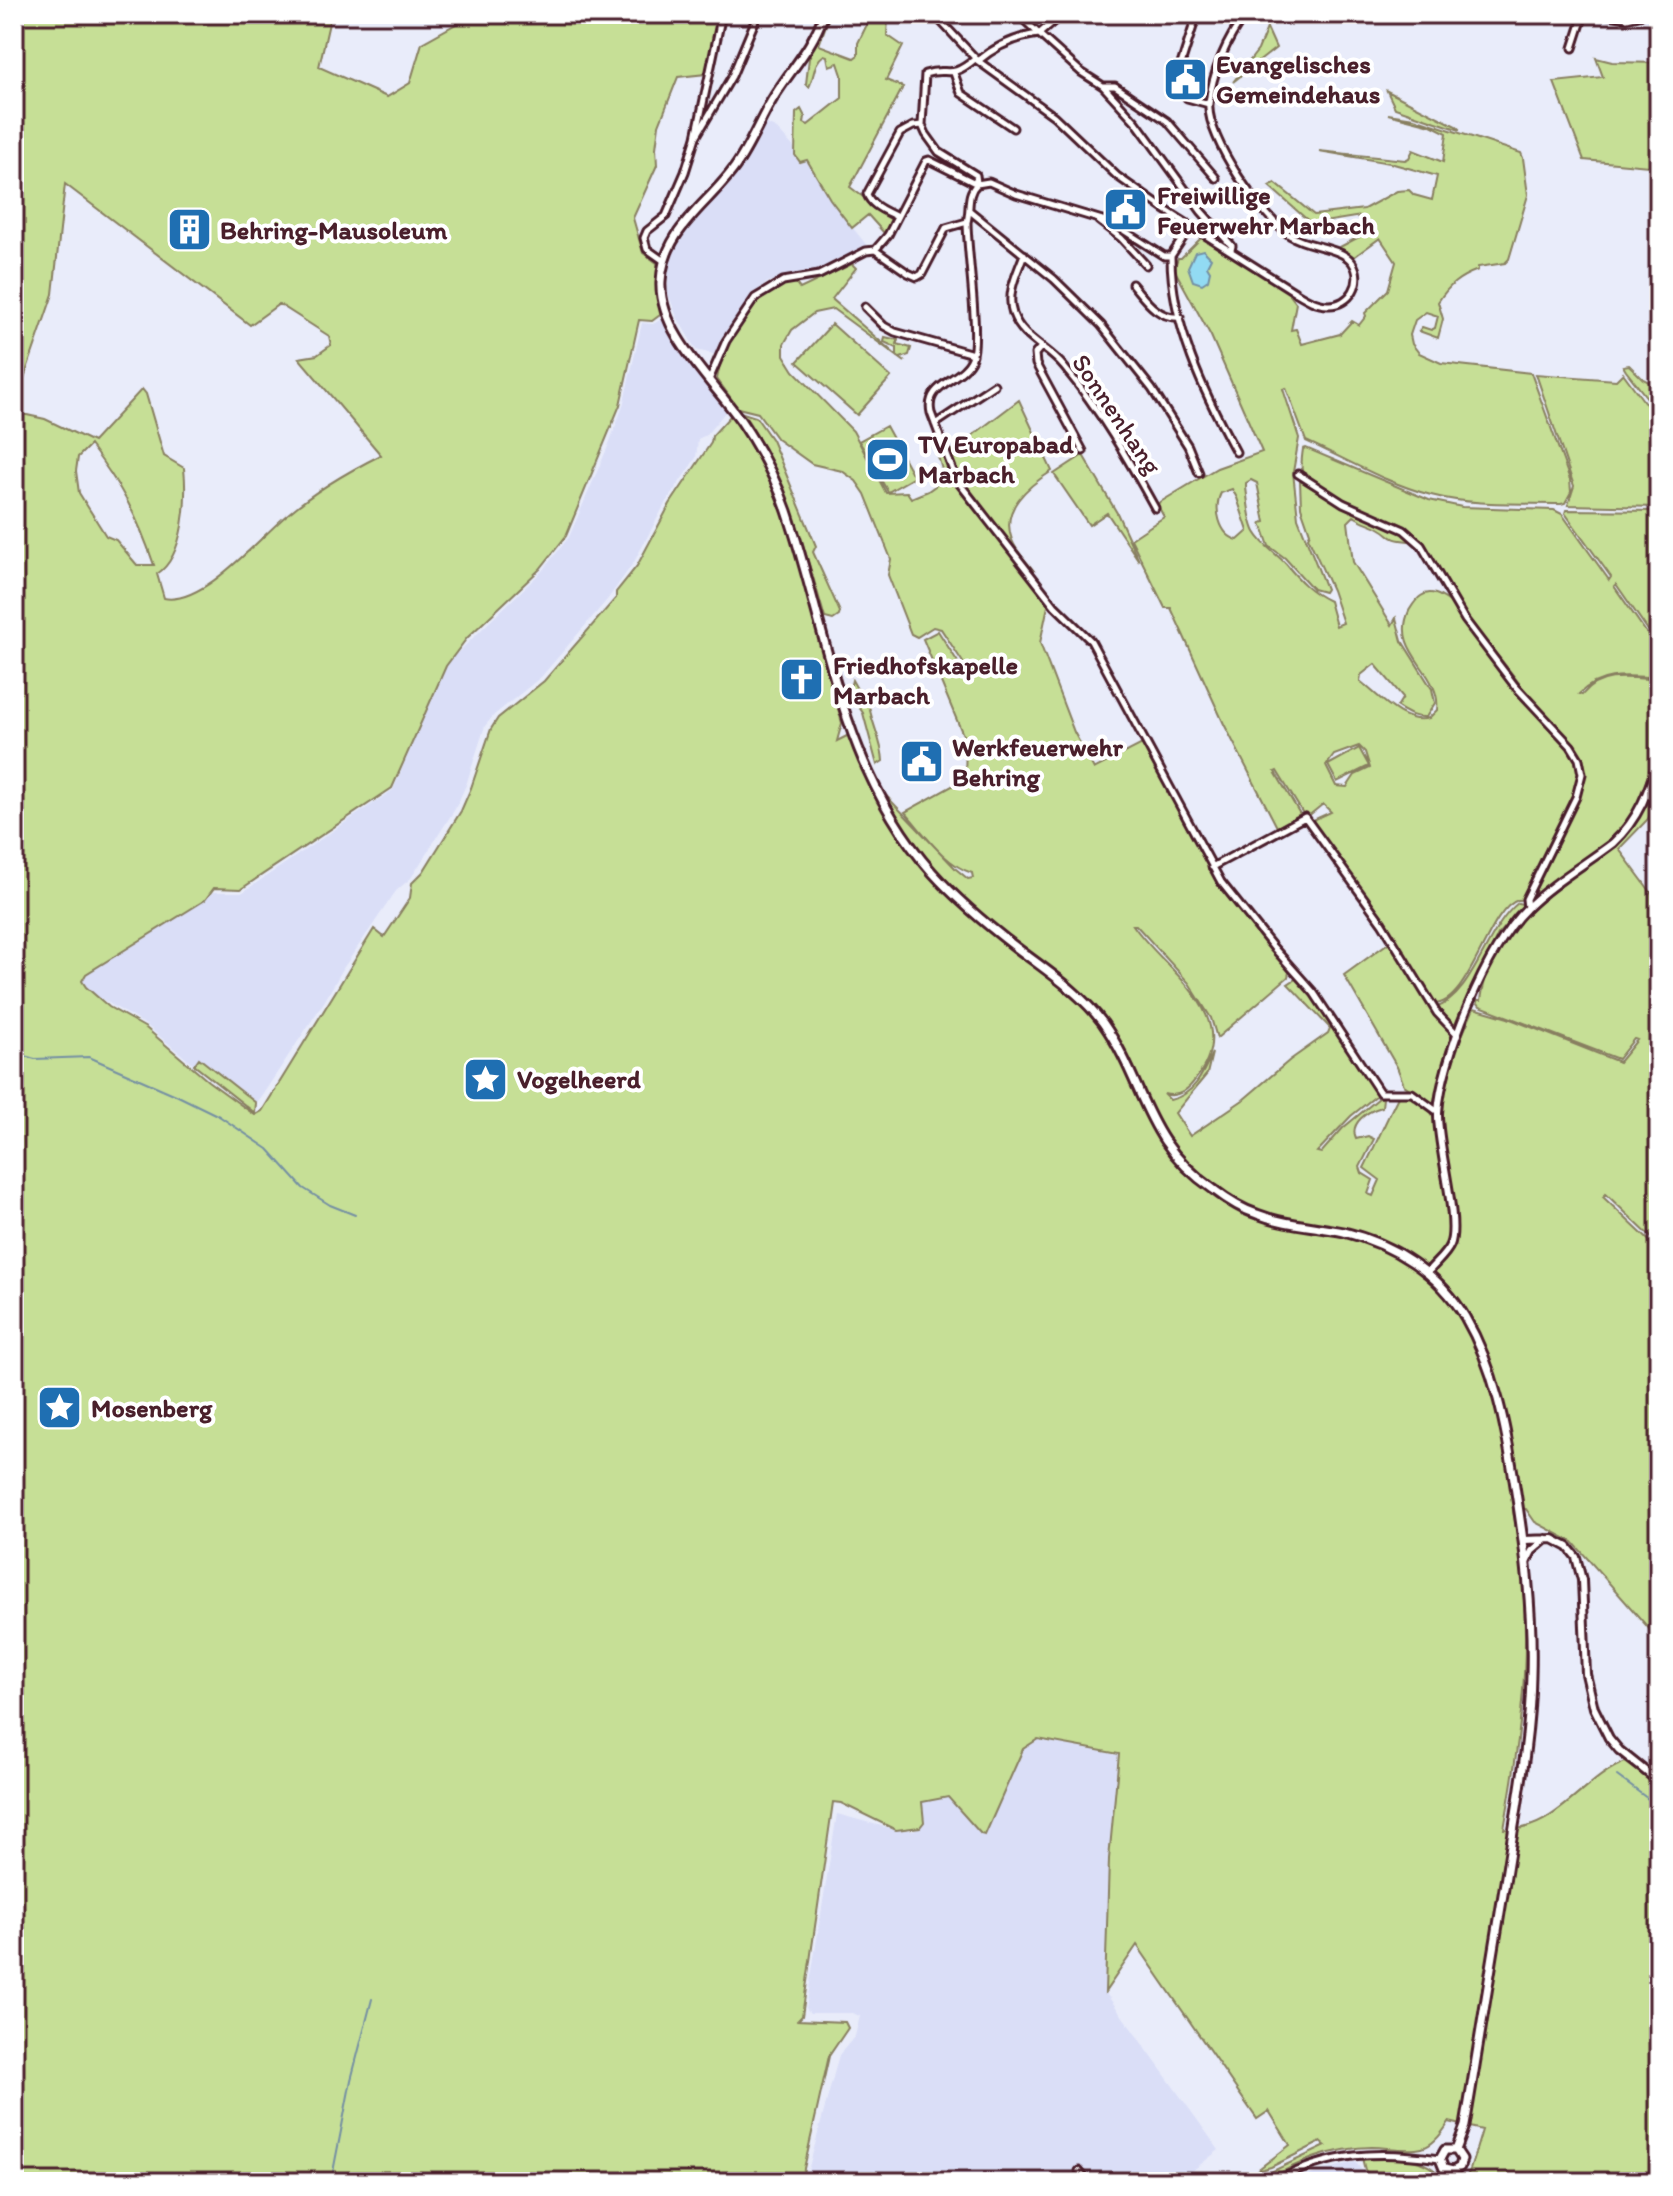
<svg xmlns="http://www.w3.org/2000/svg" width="1673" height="2196" viewBox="0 0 1673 2196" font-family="Itim,sans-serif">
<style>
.built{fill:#dadef7}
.green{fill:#c6df96;stroke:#887f60;stroke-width:2;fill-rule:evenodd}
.water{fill:#92dbf3;stroke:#7590a3;stroke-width:2}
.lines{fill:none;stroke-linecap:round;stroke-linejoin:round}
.stream{stroke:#7590a3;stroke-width:2}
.minor-casing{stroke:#4a1f2b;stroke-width:11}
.tertiary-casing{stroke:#4a1f2b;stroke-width:12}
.secondary-casing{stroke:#4a1f2b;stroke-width:13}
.minor{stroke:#fff;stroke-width:5}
.tertiary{stroke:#fff;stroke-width:6}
.secondary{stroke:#fff;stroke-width:7}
.labels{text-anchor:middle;stroke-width:8;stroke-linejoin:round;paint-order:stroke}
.poi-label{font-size:26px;font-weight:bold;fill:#4a1f2b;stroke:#fff;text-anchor:start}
.street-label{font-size:26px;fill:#4a1f2b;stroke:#fff}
</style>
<rect width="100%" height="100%" fill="#e9ecfa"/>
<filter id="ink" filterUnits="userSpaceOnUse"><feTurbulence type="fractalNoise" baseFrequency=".0125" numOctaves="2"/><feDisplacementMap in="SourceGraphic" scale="16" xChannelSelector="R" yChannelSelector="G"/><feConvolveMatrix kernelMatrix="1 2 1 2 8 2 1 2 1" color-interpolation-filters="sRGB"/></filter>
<g filter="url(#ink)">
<path class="built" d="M765,123L777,129L810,165L830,199L868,247L816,271L768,282L753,295L723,339L717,355L696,350L677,317L667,291L670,258L679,235L741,167Z
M662,319L675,342L727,410L706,435L698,439L696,458L666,502L634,562L607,600L541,677L494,715L485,726L466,785L455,809L411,878L396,891L344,967L324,1002L259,1100L256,1103L200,1059L194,1065L146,1025L88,991L82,981L86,974L205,900L213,892H243L393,790L446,664L542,571L569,537L609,444L623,406L642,323L653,324Z
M1038,1739L1119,1754L1109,1859L1105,1992L1219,2150L1178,2182H805L839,2055L855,2036L860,2016L852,2013H810L806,2008L837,1814L896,1830H913L920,1827L922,1802L948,1797L980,1834L985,1835L1023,1749Z
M1355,2162L1372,2182H1296L1317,2172Z"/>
<path class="green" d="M14,14H331L319,67L387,97L410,83L422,43L474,14H719L706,74L678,77L659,125L656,148L657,165L633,218L643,253L657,263L660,315L652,321L639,320L620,405L566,536L540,569L467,638L446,666L392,788L241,889L214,888L205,900L86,974L82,981L86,987L109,1007L146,1028L208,1081L255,1115L262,1111L374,929L384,937L410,898L412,883L423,872L461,811L471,788L491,729L498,718L544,681L616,598V592L637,566L670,504L711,443L712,436L731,415C778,466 794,539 811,604C821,644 831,683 842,723L837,741L849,735L869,784L882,804L878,787L956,869L968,879L973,878L972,873C945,865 924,833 905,812L965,779L966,742L923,639L938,631L963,670L966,667L941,629L933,627L917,637L911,634L888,575L891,559L865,494L856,481L842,471L812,464L777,439L758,413L738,408L717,379C721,350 742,311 766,293C774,287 785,285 795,282L800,289L852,264L856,268L832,299L897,356V348L884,342L885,337L898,340L897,344L911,348L909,355L900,358L905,362L833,309L814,313L792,330L784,344V355L794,371L853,431L886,493L907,492L911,498L928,491L942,481L943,473L934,443L938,440L944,457L1019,400L1052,471C1028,486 1000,509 1012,540C1016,551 1027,562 1034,571L1032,573L1049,601L1040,643L1074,732L1094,769L1146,742L1209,869L1289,972L1288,977L1217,1038L1211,1018L1189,983L1136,925H1133C1165,972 1246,1015 1195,1080C1187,1091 1177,1098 1164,1094L1170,1100C1194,1095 1203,1074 1212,1053L1207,1074L1175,1113L1190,1136L1243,1100L1290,1060L1328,1033L1330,1028L1288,984L1297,978L1313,995L1377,1095L1351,1116L1317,1152L1321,1153L1343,1128L1379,1098H1383L1382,1107C1367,1111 1349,1123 1356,1139L1368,1136L1374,1139L1360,1167L1362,1173L1373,1180L1368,1194L1373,1196L1380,1180L1364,1168C1376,1144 1387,1118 1399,1095H1409L1430,1110L1435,1120L1437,1147L1448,1214L1454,1216L1441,1112L1453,1056L1474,1008L1508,1018L1619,1062L1637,1040L1634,1039L1618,1059L1480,1006L1476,1000H1481C1491,921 1560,891 1613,846C1627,834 1637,817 1647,802L1652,809L1648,819L1619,849L1659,903V1245L1606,1194L1603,1197L1659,1250V1636L1652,1632L1573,1542L1535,1522L1526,1509L1513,1511C1535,1622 1524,1719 1504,1829C1553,1834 1583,1778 1625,1762L1659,1786V2182H1464L1470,2170L1482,2130L1449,2122C1443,2132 1434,2145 1422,2148C1407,2152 1388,2147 1372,2147C1334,2148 1296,2162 1264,2182H1259L1260,2177L1326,2146L1321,2142L1271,2167L1256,2171L1290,2145L1269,2111L1257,2119L1137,1945L1105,1992L1109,1859L1119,1754L1038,1739L1023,1749L985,1835L981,1834L948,1797L922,1802L924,1822L920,1827L896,1830L841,1803L833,1802L802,2016L798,2020L845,2022L848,2028L829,2056L801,2182H14ZM65,184L250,325L279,304L329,336L331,345L317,355L299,358L381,455C347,472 316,490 288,514C260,537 203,606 164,598L157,574C185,556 187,497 184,468L164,456L146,394L142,389L93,442L45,419L18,413L14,407L53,294ZM90,445C122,487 137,515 154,565H137L116,540L106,536L79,493L76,471L78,457Z
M827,14H830L819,45L854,58L858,55V43L872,14H895L888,19L887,35L903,46L886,80L903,87L850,187L891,218L885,234L868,215L852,228L830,199L807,160L800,162L795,155L796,113L801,109L805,117L804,123L808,125L842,98V75L838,63L829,66L827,56L824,55C813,62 815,76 809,87L806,84L809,58Z
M1267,28L1276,48L1233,82L1258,50Z
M1596,58L1612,62L1659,63V167L1584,160L1554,82L1603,77Z
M1387,91L1456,126L1460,130L1395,108Z
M1388,114L1414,118L1521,153L1523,158L1528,195L1509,259L1505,263L1478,267V270C1459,277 1449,285 1438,302L1443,319L1438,338L1419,331L1422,327L1431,330L1435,328L1438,316L1426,312L1415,320L1410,335L1412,344L1419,353L1441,363L1531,373L1570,480L1571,492L1565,503L1561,504C1518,503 1473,506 1431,495C1388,484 1346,459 1306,441L1286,388L1283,389L1299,438L1293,472L1298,518L1326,589L1324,592L1313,589L1285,558L1269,546L1261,523L1265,522L1257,483L1251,480L1246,483V488C1248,501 1249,521 1255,532C1263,546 1276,553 1286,564C1299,580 1310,592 1329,601L1336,626L1343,623L1332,590L1308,537L1310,533L1301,507L1300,481L1321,493L1323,489C1301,474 1299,476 1303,449L1306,448L1429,500L1462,507L1554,510L1562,514L1609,580L1611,577L1565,513L1566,510L1659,511V646L1616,584L1614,586L1659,651V678C1629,676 1601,671 1579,694L1582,695C1601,671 1632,678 1659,680V743L1638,806L1620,831L1602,847L1530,899C1526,900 1522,899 1518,900C1487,910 1470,1005 1433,1004L1393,937L1314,826L1311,821L1331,812L1323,804L1307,817L1304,815L1277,771L1275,772L1300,814L1277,827L1224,724L1171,608H1165L1131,539L1164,517L1157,504L1217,468L1262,452L1211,336L1174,269L1178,258H1181L1202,237L1286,290L1296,303L1291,330L1296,329L1302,344L1340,334L1352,321L1359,325L1366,316L1365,313L1388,290L1396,262L1380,238L1354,257L1340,247L1374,229L1361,216L1312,224L1269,186L1275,183L1314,215L1364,209L1397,191L1409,190L1414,195L1432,200L1437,176L1390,163L1319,151L1405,160L1409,158L1413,150L1443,162L1447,133L1431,125ZM1232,489L1237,498L1248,531L1238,540C1219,536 1213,507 1221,493ZM1354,516C1362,522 1370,523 1379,528C1394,536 1386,539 1409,541L1413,534C1436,551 1441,580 1456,603C1478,634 1505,662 1526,693L1520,697L1450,602C1441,596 1431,589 1421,596C1415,600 1412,606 1409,611C1390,653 1442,671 1437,710L1429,718C1404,726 1378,695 1360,681L1361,675L1375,664L1403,697L1397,707C1407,713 1414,718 1426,717L1435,703L1432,689L1402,641L1396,618L1392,625L1353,562L1348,522ZM1359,746L1365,752L1370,768L1355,775L1347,787L1336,786L1326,766L1334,755Z
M832,324L891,377L857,415L797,362Z
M1629,365L1643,379L1659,387V413L1626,371L1623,366Z
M1623,373L1659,422V507L1568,505L1574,486L1536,374L1616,380Z
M743,413L756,417L772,440L816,546L813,552L840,612L839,616L833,620L825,618C804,546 785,476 743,413Z
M886,426L914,477L888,492L859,441Z
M1083,455L1117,513L1139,561L1107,513L1089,525L1054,474Z
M852,680L862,698L868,696C868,718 882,738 883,761L877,765L863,713L849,692Z
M1359,748L1369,766L1337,782L1328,765Z
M1518,903L1522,904V907L1498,934L1455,1029L1435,1008C1473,997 1486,928 1518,903Z
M1391,941L1436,1014L1454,1034L1445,1055L1433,1104L1404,1085L1397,1067L1344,975Z
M199,1058L256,1103L255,1113L194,1065Z
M1370,2156C1394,2157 1433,2157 1443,2182H1375L1365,2170L1362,2158Z"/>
<path class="water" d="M1203,250L1211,258L1207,266L1210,271L1208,280L1202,284L1193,281L1188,267L1195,252Z"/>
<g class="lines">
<path class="stream" d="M14,1053L35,1059L89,1057L176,1095L219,1116L268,1149L303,1188L330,1205L355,1215
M1617,1776L1659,1807
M331,2182L351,2080L372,1999"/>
<defs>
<path id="minor" d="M934,14L978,61L1054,116L1117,176L1164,209L1295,292C1305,298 1316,305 1328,305C1350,306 1365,281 1352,262C1341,247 1308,247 1291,236C1263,219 1206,138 1209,104C1212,72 1227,39 1246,14
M1018,14L1039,34L1062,14
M1197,14L1176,80L1187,98L1209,104
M1603,14L1627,18L1643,14
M1573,48L1584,14
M975,59C949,81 948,66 925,74L922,125L926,134L939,152L976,175L977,183
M978,61C996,46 1015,37 1039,34L1081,72L1103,86L1136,122L1201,211L1232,246L1231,250
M954,73L961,93L1013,128
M1103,86H1115L1167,121L1216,178
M696,137L732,76L758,14
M970,211L1054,279L1101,325L1152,389L1188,446L1199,473
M897,217C886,211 871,206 867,194L900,133L913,126L922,125
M1099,221L1121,238L1146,265
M1191,226L1171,256H1164L1112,223L1016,194L989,182L977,184C966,194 971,208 967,222C967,250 980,338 972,358C963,381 924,383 931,413L956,479L1055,606L1091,641L1221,882L1273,947L1314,993L1380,1093H1412L1438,1112
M875,250L908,273L917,277L922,274L946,228L967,222
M1024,254C1017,274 1006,293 1013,314C1022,339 1048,347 1064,367C1100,410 1128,459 1155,508
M1171,256C1171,325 1204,393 1236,452
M664,261L647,249L644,238L647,231L666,216L685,172L696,137L722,14
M1132,284C1145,299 1157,319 1180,317
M865,307L884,326L895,332L973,354
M1041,347L1035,354L1036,364L1083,451
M709,380L726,341L755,298L783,281L819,275L866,251L875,250L888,235L926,161L929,160L977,184
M935,424L994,385
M1298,474L1343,503L1404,530L1421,545L1465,620L1515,686L1571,746L1579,759L1582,774L1576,797L1526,899L1527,908
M1212,867L1305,817L1382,923L1437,1013L1457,1034
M1079,2171L1088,2182
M1274,2182C1330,2152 1378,2150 1440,2159"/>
<path id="tertiary" d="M1427,1273C1434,1264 1446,1255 1450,1245C1460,1222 1437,1145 1438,1113C1441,1060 1487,946 1526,909C1551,884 1584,865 1613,843C1639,819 1649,790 1659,757
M1524,1540L1553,1539L1568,1547L1576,1557L1582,1580L1586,1674L1594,1708L1609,1738L1619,1750L1659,1782
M1526,1563L1532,1551L1546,1539"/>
<path id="secondary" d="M824,14C811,51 791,68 772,100C759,122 750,146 735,167C708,205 664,229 661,281C658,332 713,381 741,421C760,449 776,479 787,511C829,636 841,769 932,872C958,901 987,925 1017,948C1047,971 1080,992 1103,1023C1146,1084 1143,1141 1213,1189C1226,1199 1241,1209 1257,1214C1285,1225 1315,1226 1344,1232C1393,1244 1439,1273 1465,1317C1495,1369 1506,1427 1515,1486C1525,1549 1533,1611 1531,1675C1530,1742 1516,1810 1506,1876C1492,1960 1479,2043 1465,2126L1456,2150
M1453,2171L1444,2169L1440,2159L1445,2150H1456
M1453,2171L1460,2167L1462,2159L1456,2150"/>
</defs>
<use href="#minor" class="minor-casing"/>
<use href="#tertiary" class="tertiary-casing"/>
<use href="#secondary" class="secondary-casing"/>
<use href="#minor" class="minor"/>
<use href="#tertiary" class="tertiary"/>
<use href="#secondary" class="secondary"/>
</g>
</g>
<defs>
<symbol id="civic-square" viewBox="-11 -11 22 22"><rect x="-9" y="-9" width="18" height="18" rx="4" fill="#1f6fb2" stroke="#fff"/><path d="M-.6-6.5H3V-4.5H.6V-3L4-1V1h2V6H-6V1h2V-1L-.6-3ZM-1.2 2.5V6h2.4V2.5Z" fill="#fff"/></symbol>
<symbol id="building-square" viewBox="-11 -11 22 22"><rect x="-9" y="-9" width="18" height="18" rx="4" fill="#1f6fb2" stroke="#fff"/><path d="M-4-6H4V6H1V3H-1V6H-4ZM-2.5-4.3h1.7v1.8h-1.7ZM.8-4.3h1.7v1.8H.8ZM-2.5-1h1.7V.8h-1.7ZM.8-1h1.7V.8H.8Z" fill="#fff"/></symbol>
<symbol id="stadium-square" viewBox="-11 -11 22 22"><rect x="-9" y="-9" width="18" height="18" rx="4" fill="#1f6fb2" stroke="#fff"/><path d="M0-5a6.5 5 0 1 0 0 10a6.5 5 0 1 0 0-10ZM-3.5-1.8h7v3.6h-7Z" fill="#fff"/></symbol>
<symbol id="church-square" viewBox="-11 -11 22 22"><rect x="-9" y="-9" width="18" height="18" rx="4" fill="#1f6fb2" stroke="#fff"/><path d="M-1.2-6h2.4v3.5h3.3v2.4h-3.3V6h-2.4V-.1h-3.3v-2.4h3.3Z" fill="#fff"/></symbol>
<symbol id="sight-square" viewBox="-11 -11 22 22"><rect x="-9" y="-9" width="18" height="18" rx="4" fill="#1f6fb2" stroke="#fff"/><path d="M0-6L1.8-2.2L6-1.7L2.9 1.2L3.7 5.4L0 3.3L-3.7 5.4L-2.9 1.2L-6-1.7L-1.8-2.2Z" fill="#fff"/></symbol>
</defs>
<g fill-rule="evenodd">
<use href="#civic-square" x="1160" y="54" width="51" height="51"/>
<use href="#civic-square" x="1100" y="184" width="51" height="51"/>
<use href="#building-square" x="164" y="204" width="51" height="51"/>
<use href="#stadium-square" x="862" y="434" width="51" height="51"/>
<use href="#church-square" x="776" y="654" width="51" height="51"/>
<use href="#civic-square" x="896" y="736" width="51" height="51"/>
<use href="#sight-square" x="460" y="1054" width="51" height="51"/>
<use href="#sight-square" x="34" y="1382" width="51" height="51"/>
</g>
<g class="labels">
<g class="poi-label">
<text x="1216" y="73">Evangelisches<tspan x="1216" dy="30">Gemeindehaus</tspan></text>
<text x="1157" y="204">Freiwillige<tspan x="1157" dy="30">Feuerwehr Marbach</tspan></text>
<text x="220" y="239">Behring-Mausoleum</text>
<text x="918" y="453">TV Europabad<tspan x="918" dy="30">Marbach</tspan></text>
<text x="833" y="674">Friedhofskapelle<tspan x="833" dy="30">Marbach</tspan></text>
<text x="952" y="756">Werkfeuerwehr<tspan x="952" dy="30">Behring</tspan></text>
<text x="517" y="1088">Vogelheerd</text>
<text x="91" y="1417">Mosenberg</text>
</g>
<g class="street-label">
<text transform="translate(1117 414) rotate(56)" y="9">Sonnenhang</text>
</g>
</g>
<rect width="1673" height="2196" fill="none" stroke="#fff" stroke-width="48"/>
<rect x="24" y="24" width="1625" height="2148" fill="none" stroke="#4a1f2b" stroke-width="3" filter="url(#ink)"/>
</svg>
